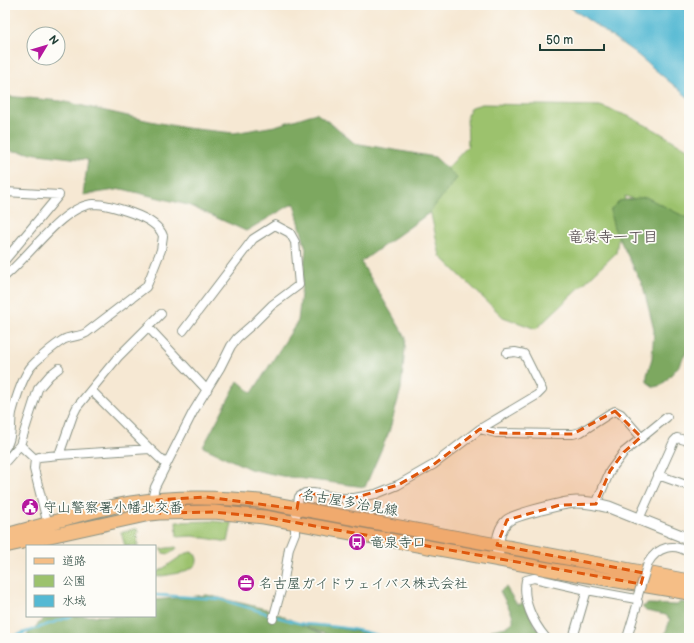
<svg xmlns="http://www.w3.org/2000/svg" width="694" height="643" viewBox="0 0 694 643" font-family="'Balsamiq Sans','Klee One',sans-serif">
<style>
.green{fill:#9cc26d;stroke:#5e8050}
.forest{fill:#7da860;stroke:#4e724a}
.water{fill:#55b9d3;stroke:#3a7b84}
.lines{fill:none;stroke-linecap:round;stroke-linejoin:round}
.stream{stroke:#55b9d3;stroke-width:2.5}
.minor-casing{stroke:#8a9284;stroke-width:10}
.tertiary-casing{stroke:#8a9284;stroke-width:13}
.primary-casing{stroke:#8a9284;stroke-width:15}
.minor{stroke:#fff;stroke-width:8}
.tertiary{stroke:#fff;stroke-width:11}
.primary{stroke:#f5be86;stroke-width:13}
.minor-bridge-casing{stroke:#8a9284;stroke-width:10;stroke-linecap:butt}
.minor-bridge{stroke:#fff;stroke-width:8}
.marked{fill:#de580e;fill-opacity:0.2;stroke:#de580e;stroke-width:3;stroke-dasharray:8 5;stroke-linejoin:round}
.labels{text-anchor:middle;stroke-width:3.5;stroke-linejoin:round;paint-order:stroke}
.street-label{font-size:14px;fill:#1f3d34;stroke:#fdfcf7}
.poi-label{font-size:14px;fill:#1f3d34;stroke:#fdfcf7;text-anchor:start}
.neighbourhood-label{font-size:15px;font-weight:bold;fill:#645b5f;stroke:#fdfcf7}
</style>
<rect width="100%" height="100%" fill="#fdfcf7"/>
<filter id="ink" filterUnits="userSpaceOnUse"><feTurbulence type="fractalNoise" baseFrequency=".025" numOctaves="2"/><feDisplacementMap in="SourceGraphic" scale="8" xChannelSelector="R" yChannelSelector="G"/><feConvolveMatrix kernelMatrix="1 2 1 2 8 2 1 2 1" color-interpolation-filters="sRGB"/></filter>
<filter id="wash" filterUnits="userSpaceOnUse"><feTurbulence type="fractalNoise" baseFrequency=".012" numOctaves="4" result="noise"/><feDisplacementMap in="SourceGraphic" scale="16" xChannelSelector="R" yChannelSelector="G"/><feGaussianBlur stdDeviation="0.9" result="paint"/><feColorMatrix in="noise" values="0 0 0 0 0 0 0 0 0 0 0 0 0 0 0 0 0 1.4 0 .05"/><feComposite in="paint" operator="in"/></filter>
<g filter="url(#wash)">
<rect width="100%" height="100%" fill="#f6e8d3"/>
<path class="green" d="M482,104L600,106L628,116L655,130L689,150V227L658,208L625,196L616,253L536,329L503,317L440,256L426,191L468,146L467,115L472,107Z
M212,521L232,523L228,542L193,536L177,537L176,522Z
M135,529H138V533L137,534L138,546H125L121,532Z
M176,547L177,549L169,554L163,553L160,549Z
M191,552L194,553C209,572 165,575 155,577V573L158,572L184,554Z"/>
<path class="forest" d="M5,96L61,101L150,121L186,128L234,133L275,126L316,113L337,128L354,143L435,157L457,178L429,213L361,262L406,338L401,389L389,432L365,487L282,476L250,469L203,447L238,381L252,393L298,321L306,249L294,203L246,231L188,205L122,189L83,195L88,160L5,150Z
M646,197L689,219V348L678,367L662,385L654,387L647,382V375L652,358L654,330L643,286L614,228L611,217V209L619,201Z
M506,587L516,603L519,605L523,602L542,638H496L491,630L506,627L513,622V616L500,591Z
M207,595L270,610L304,626L322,625L375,635L381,638H337L307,627L330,638H24L46,616H155V600Z
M680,602L689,603V638H665V634L670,620L666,615L646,611L642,607L648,604L677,605Z"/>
<path class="water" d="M567,5H689V98L634,52Z"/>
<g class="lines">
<path class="stream" d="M155,595L220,599L272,615
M277,617C286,619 295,623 304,624C328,626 362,628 384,638
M9,638L72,616"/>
</g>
</g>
<g filter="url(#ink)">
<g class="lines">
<defs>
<path id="minor" d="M5,192L59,195L5,260
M5,276C29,257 63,205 94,204C106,204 121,209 132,213C143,217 159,224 163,236L161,250L148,283L146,287L86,333C79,337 69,336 63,340C55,345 35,361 30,368C21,381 16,398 12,413C10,425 13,438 5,448
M149,328L207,390
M91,390L150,449
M480,429L496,433L559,434H573L581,432L609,414L615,411L621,414L641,437
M20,445L35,459
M59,455L150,449L166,464
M5,462L20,445L38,389L50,375L59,368
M658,475L689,486
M151,504L155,487L193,412L220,368L231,346L237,338L254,323L272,305L299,285L295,242L290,233L275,225L253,239L183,331
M596,504L610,471L624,452L667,417
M639,519L674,441L677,438L689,441
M48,525L34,469L35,459L39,457L59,455L73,415L77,407L118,357L161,314
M648,563C657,547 674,542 689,553
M273,619L284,580L289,548L295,533V523L299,497L305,493H313L341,498H354L376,494L398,485L433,465L480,429L537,395L542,390L524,354L515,352L507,353
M546,638C533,623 522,600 526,580L534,578L587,590L636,599
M573,638L587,590
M627,638L638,602L636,599L638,596"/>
<path id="tertiary" d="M498,559C497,547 497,530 507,521C513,515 566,502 576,502C587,502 598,504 609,507L689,539"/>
<path id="primary" d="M5,535C47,525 89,510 131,503C174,496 216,497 259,501L497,545L689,581
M5,546L150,514L159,513L214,512L264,517L559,571L689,593"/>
</defs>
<use href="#minor" class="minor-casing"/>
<use href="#tertiary" class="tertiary-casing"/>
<use href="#primary" class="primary-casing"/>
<use href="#minor" class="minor"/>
<use href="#tertiary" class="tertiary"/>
<use href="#primary" class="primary"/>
<defs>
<path id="minor-bridge" d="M638,595L648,563"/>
</defs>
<use href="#minor-bridge" class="minor-bridge-casing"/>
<use href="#minor-bridge" class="minor-bridge"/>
</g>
</g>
<path class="marked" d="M615,411L641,437L624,452L610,471L596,504L560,505L507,520L497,545L644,573L641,584L264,517L214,512L159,513L157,500L206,497L297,509L299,497L305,493L354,498L398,485L433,465L480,429L496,433L573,434Z"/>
<defs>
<symbol id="civic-disc" viewBox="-11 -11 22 22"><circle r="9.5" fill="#b5179e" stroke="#fdfcf7"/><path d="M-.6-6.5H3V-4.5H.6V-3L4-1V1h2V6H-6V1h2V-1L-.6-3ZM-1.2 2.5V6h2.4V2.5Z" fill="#fff"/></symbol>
<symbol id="bus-disc" viewBox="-11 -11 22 22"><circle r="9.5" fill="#b5179e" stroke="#fdfcf7"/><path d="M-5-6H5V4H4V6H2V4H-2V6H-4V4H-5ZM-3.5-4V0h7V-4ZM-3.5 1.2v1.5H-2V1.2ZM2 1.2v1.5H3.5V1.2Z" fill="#fff"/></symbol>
<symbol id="office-disc" viewBox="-11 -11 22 22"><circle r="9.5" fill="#b5179e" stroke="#fdfcf7"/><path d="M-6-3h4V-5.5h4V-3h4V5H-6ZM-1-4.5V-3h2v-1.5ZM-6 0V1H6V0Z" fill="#fff"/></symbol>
</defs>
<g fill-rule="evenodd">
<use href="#civic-disc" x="20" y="497" width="20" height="20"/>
<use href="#bus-disc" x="347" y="532" width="20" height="20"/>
<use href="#office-disc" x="236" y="573" width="20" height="20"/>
</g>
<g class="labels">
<g class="street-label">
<text transform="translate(350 502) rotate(10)" y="5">名古屋多治見線</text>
</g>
<g class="poi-label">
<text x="43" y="512">守山警察署小幡北交番</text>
<text x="370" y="547">竜泉寺口</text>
<text x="259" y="588">名古屋ガイドウェイバス株式会社</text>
</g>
<g class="neighbourhood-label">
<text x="613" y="242">竜泉寺一丁目</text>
</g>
</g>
<rect width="694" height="643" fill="none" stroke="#fdfcf7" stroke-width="20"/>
<rect x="26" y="545" width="130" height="72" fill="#fdfcf7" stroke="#a4b0a9"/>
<rect x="34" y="558" width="20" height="6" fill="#f5be86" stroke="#a4b0a9"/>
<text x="62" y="565" font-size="12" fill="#1f3d34">道路</text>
<rect x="34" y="575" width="20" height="12" fill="#9cc26d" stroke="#a4b0a9"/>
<text x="62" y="585" font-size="12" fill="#1f3d34">公園</text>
<rect x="34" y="595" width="20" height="12" fill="#55b9d3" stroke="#a4b0a9"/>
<text x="62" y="605" font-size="12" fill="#1f3d34">水域</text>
<g transform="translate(46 46) rotate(52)"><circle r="19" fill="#fdfcf7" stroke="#a4b0a9"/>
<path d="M0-3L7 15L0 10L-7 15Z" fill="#b5179e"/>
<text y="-6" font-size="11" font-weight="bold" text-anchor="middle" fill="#1f3d34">N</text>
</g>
<path d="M540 44v6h64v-6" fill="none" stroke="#1f3d34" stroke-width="2"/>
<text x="546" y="44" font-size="12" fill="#1f3d34" stroke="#fdfcf7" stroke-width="3" paint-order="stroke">50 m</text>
</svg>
